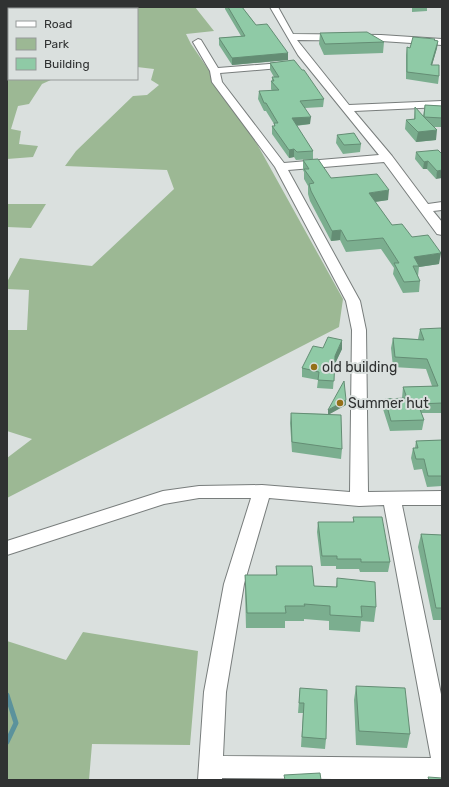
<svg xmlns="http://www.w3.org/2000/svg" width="449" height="787" viewBox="0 0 449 787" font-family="Rubik,sans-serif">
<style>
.green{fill:#9cb894}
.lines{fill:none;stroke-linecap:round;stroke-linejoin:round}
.stream-far1{stroke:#5b929c;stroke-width:2.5}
.stream{stroke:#5b929c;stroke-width:5}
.minor-casing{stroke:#787d7c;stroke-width:2}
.minor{fill:#fff;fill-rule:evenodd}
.wall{fill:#7bae8f}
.shaded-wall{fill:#648d74}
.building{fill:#8fcaa6;stroke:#648d74}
.poi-dot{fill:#947018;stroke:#dae0de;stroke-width:1.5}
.labels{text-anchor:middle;stroke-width:4;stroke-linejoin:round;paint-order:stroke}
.poi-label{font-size:14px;fill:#303232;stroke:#dae0de;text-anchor:start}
</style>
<rect width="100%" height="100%" fill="#dae0de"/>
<path class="green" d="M7,7H97L95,9H9V14Z
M136,7H195L214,31L186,34L191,44L247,126L343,299L339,327L7,498V458L32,439L7,431V330H27L29,290L7,289V282L20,258L92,266L174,189L167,170L65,166L76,151L133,96L147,95L159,85L151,80L154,69L137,67Z
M7,78C14,82 43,79 53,79L42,84L29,104L18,106L11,129L21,131L19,144L38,146L33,157L7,159Z
M7,204H46L31,228L7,227Z
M83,632L198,651L190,745L92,744L89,780H7V641L66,660Z"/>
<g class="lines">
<path class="stream-far1" d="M65,9L70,7
M7,50L9,49"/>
<path class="stream" d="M7,695L16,723L7,742"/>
<defs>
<path id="minor" d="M270,7H278L293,34L381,35L442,39V45L381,41L297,40L349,105L442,101V107L354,111L392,156L428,204L442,202V210L433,211L442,222V235L437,234L384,162L288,170L360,301L366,330L368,492L442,491V505H402L442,699V780L222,778V780H198L204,692L224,584L251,498H199L164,504L7,555V541L163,491L199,486L262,485L350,492L352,330L346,301L275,167L212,82L210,71L193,42L198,39L201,40L218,68L294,62L296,64L291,67L220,73L222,82L284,163L379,155L298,55ZM269,498L359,506L384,505L431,758L223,756L226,692L244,584Z"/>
</defs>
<use href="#minor" class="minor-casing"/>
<use href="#minor" class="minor"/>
</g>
<path class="wall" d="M225,7H242L256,25L288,60L232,65L219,45V38L241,36L225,9Z
M412,7H427V11L412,12Z
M320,33L384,42L383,53L324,55L319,44Z
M434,40L438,41L437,48L432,65L439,76L438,84L406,79V55L407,47L410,48Z
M270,63L324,99L323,107L305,108L310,124L296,126L313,151V159L296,160L294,157L289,158L272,134V126H274V124L266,111H264L258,99L259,91H272L271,89V81H272V77H274L270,70Z
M425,105L442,106V127H434L436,140L416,142L405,129L406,120L414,119L415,107L423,116Z
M337,135L361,144L360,152L343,154L336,143Z
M416,152L442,154L436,179L427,169H423L415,159Z
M303,160L331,178L388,200L375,202L392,225L412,237L439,264L419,267L418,276L420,281L419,292L403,293L393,274L394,268L381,249L346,252L340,240L331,241L310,201L308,194V186L304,179V172L303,170Z
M420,329L442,330V413H421L424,420L422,430L390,431L383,409L385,399L402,398L403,387L432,386L426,369L393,367L391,348L393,338L418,339Z
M323,348L342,349L335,363L333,389L317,388L318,380L302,377V368Z
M346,405L329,414L342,449L341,459L292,452L290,423L291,413L328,414Z
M442,440V486L427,487L422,469L414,470L411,458L413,448H415L416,441Z
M353,517L390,562L388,572H360L359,569H336V566H321L317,532L318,522H353Z
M421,534L442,535V620H433L418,547Z
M276,566L314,586L336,587L337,578L376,607L374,622L361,621L360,632L329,630V621L304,619V621H285V628H246L245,590V575H276Z
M356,686L410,734L407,748L356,745L354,700Z
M300,688L326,739L325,749L301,747L303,713H298Z"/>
<path class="shaded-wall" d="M438,41L437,48L430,72L431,65Z
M288,53V60L232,65V58Z
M311,117L310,124L291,126L292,118Z
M437,130L436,140L416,142L418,132Z
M294,149V157L289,158V150Z
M428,161L427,169H423L424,162Z
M442,170V178L436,179L437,171Z
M389,190L388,200L367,203L369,193Z
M341,230L340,240L331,241L332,231Z
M441,253L439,264L419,267L414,257Z
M342,340V349L335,364V356Z
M346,400V405L328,415V410Z"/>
<path class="building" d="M228,7H242L256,25L267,24L288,53L232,58L219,38L245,36Z
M367,32L384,42L325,44L320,33Z
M413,37L435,39L434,40L438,41L431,65H439V76L407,72V47L410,48Z
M294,60L302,70H304L324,99L300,101L311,117L292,118L313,151L297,152L294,149L289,150L272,126H275L274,123H278L266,103H264L259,91L279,90L271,81H274L272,77H279L270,63Z
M425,105L442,106V118L424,117L437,130L418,132L406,120L415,119V107L424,117Z
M354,133L361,144L344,145L337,135Z
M438,150L442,154V170L437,171L428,161L424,162L416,152Z
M318,159L331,178L377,174L389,190L369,193L392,225L402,224L412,237L428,235L441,253L414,257L419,266H413L420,281L404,282L394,263H399L383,238L347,241L341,230L332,231L311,191L309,184L314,183L304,169H309L303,160Z
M441,328L442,330V403L418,404L424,420L391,421L385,399L407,398L403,387L438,386L427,359L395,357L393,338L424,340L420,329Z
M328,337L342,340L335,356L334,381L318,380L319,372L302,368L313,346L323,348Z
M344,381L346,400L328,410Z
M291,413L341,415L342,449L292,442Z
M442,440V476H428L424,459H416L413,448H418L416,441Z
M353,517H382L390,562H361V559H337V556H322L318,522H354Z
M421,534L442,535V608H436Z
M276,566H312L314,586L337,587V578L375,582L376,607L361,606L362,617L330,615V606L304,604L305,606H285L286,613H247L245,575H277Z
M356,686L405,688L410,734L359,731Z
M300,688L327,690L326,739L302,737L304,703H299Z
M320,773L321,780H285L284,775Z
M428,777L442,778V780H429Z"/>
<g class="poi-dot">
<circle cx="314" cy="367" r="4"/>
<circle cx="340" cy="403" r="4"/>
</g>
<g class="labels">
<g class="poi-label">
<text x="322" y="372">old building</text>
<text x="348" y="408">Summer hut</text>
</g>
</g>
<rect width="449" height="787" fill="none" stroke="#303232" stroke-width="16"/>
<rect x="8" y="8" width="130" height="72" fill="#dae0de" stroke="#969a99"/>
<rect x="16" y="21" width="20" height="6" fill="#ffffff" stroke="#969a99"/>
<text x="44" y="28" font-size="12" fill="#303232">Road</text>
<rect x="16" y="38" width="20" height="12" fill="#9cb894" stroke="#969a99"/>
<text x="44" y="48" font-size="12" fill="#303232">Park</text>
<rect x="16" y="58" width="20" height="12" fill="#8fcaa6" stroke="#969a99"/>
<text x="44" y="68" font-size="12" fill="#303232">Building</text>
</svg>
